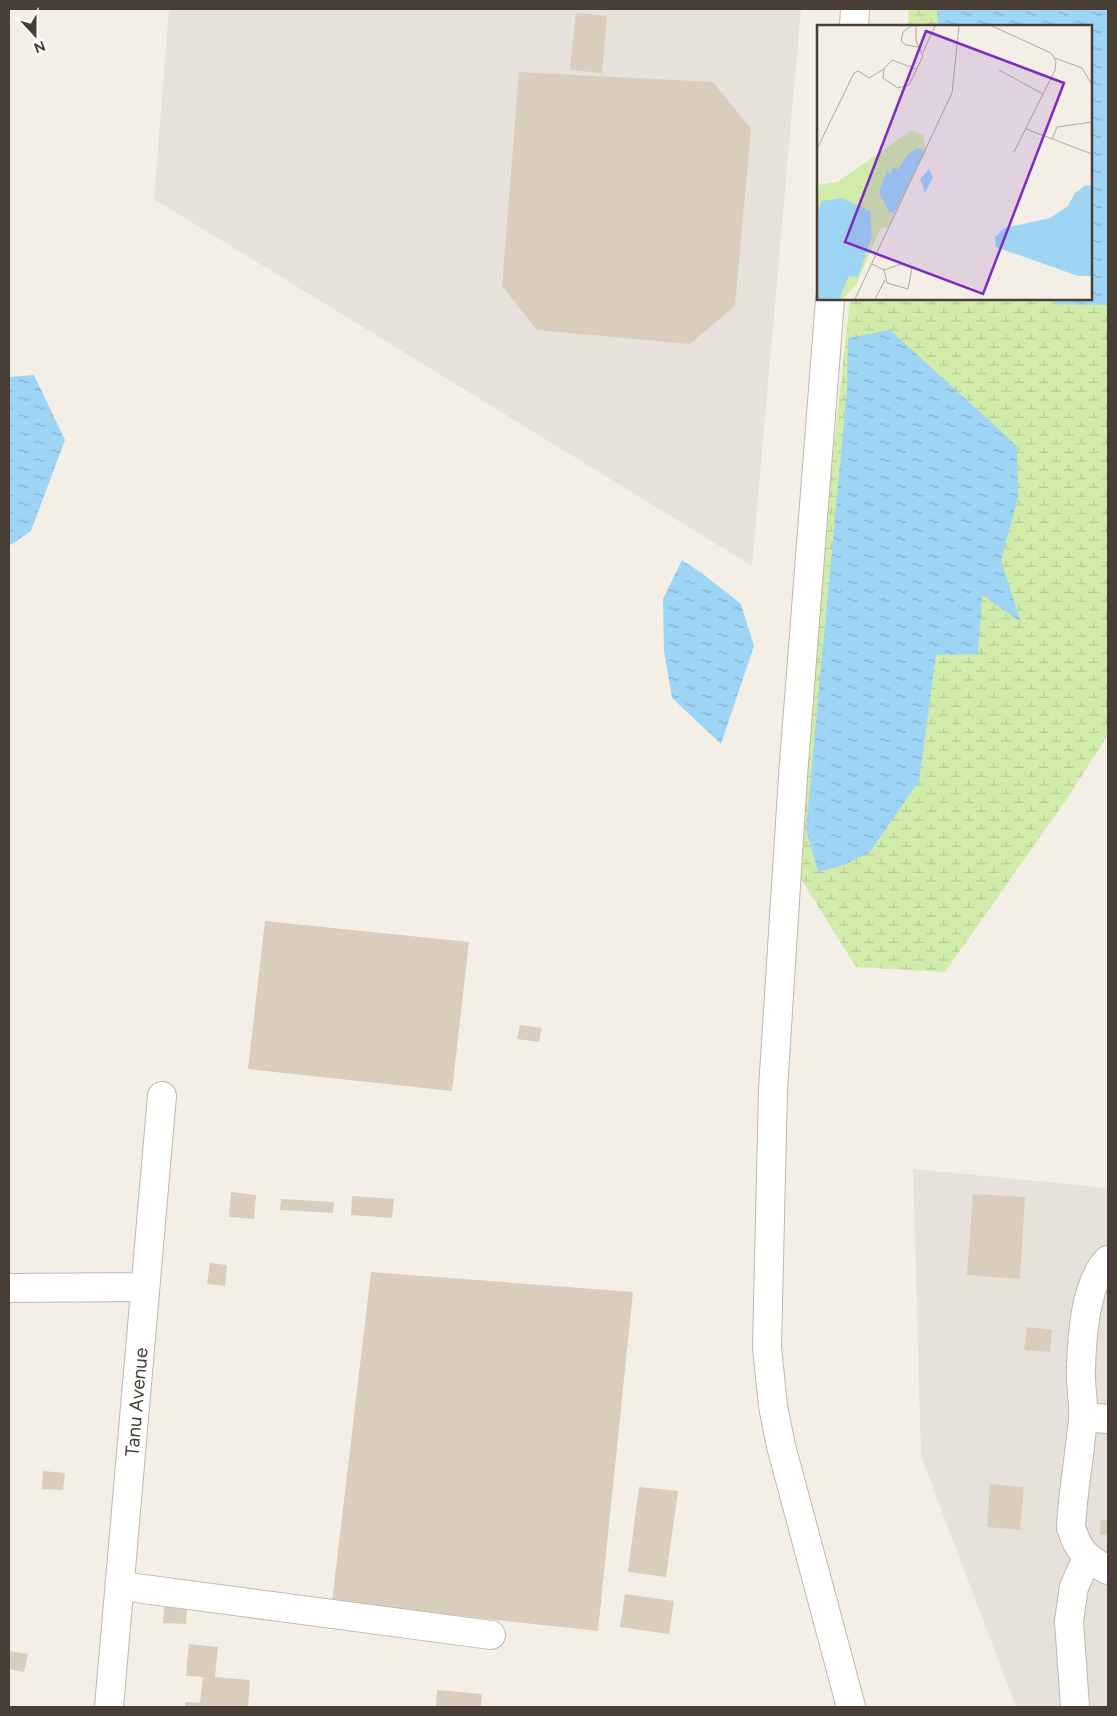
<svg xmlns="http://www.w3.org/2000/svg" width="1117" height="1716" viewBox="0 0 1117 1716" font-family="Figtree,sans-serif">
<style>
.industrial{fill:#e6e1db}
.wetland{fill:url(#wetland-marsh)}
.water{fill:url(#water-ripples)}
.building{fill:#d9cdbd}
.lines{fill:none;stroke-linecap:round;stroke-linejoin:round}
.minor-casing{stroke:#c0b7a8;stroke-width:30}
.minor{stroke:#fff;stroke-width:28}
.labels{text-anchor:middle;stroke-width:5;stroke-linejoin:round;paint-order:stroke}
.street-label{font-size:19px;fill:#473f35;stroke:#fff}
.inset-road{fill:none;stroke:#afa99f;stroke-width:1}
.view{fill:#7b2cbf;fill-opacity:0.15;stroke:#7b2cbf;stroke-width:2.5}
.inset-edge{fill:none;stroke:#473f35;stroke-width:2.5}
</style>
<defs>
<pattern id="wetland-marsh" width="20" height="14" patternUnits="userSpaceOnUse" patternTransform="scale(1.25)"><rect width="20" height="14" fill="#d1ebab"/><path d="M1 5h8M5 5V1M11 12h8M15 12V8" fill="none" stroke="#b5cb94"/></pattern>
<pattern id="water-ripples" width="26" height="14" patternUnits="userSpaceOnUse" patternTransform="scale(1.25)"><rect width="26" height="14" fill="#9ed5f5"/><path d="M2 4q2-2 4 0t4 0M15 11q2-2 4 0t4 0" fill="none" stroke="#83aec7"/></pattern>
</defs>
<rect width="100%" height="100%" fill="#f4efe6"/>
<path class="industrial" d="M169,9H801L752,566L154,199Z
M913,1169L1108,1188V1707H1016L921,1456Z"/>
<path class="wetland" d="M909,9H1108V735L1066,800L945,972L856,967L789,860L850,299H1091V26H908Z"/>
<path class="water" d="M937,9H1108V305L1059,304L1050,299H1091V26H938Z
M890,330L1017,446L1018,497L1001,561L1021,622L982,595L978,654L936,655L919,781L870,852L844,865L818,872L806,830L847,389L848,338Z
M34,375L65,440L31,531L9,546V377Z
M682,560L703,574L741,604L754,646L721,744L672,698L664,651L663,599Z"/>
<path class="building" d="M576,13L607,16L602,73L570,70Z
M519,72L713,82L751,129L735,306L690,344L537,330L502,286Z
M265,921L469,942L452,1091L248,1069Z
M520,1025L542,1028L539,1042L517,1039Z
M231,1192L256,1195L254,1219L229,1217Z
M973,1194L1025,1197L1020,1279L967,1275Z
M352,1196L394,1199L392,1218L351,1215Z
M281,1199L334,1202L333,1213L280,1210Z
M210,1263L227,1265L225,1286L207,1284Z
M371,1272L633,1292L598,1631L332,1602Z
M1027,1327L1052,1330L1050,1352L1024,1350Z
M43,1471L65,1473L63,1490L42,1489Z
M990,1484L1024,1487L1020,1530L987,1527Z
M639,1487L678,1491L666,1577L628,1572Z
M1101,1520L1108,1521V1535H1100Z
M625,1594L674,1601L669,1634L620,1627Z
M164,1607L187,1608L186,1624L163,1623Z
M189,1644L218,1647L215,1677L250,1680L248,1707H185V1702L200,1703L203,1677L186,1676Z
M9,1651L28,1654L24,1672L9,1669Z
M437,1690L482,1694L481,1707H436Z"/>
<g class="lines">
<defs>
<path id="minor" d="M854,26L855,9
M830,299L793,776L773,1089L767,1347L773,1406L781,1446L851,1707
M1108,1260C1085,1283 1082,1336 1081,1368C1080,1384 1084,1401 1083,1418C1080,1454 1073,1490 1071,1527C1078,1551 1087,1559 1108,1570
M9,1288L145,1287
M1083,1417L1108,1419
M121,1586L491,1635
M109,1707L162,1096
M1075,1707L1069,1621L1074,1587L1087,1558"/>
</defs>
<use href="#minor" class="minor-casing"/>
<use href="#minor" class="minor"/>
</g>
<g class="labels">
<g class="street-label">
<text transform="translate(136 1402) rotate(-85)" y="7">Tanu Avenue</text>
</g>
</g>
<g transform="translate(817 25)">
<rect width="275" height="275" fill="#f4efe6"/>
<path d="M95,105L106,110L109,126L70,203L64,202L40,258L26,274H0V160L20,157Z" fill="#d1ebab"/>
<path d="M99,124H106V129L77,188L72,187L62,167L70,145L73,149L76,143L82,144L90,130ZM112,144L116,152L108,168L103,154ZM269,160L275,161V251H261L179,222L178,212L187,203L233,193L251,181L258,168ZM24,173L53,186L55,211L41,252L32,251L22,274H0L1,186L5,176Z" fill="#9ed5f5"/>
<path class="inset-road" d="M94,1L86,7L84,16L89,20L101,22M99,1V16L106,31L92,60L81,63L66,53L67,44L75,35L99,44M175,1L234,28L239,36L238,45L197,127M106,27L118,1M238,33L265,43L275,60M182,45L226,69M209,104L275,129M235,114L240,102L275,97M0,124L37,48L41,46L52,53L67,44M55,239L67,245L84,239L95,243L91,264L70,258L67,245M38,274L135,68L142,1M58,274L68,255"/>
<path class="view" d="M109,6L247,58L166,269L28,217Z"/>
<rect width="275" height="275" class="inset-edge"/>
</g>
<rect width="1117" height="1716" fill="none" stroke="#473f35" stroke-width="20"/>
<g transform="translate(35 35) rotate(159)" stroke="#ffffff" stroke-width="4" paint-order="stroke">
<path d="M0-4L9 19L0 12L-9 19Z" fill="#473f35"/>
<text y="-8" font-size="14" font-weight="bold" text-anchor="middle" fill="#473f35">N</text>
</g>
</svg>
